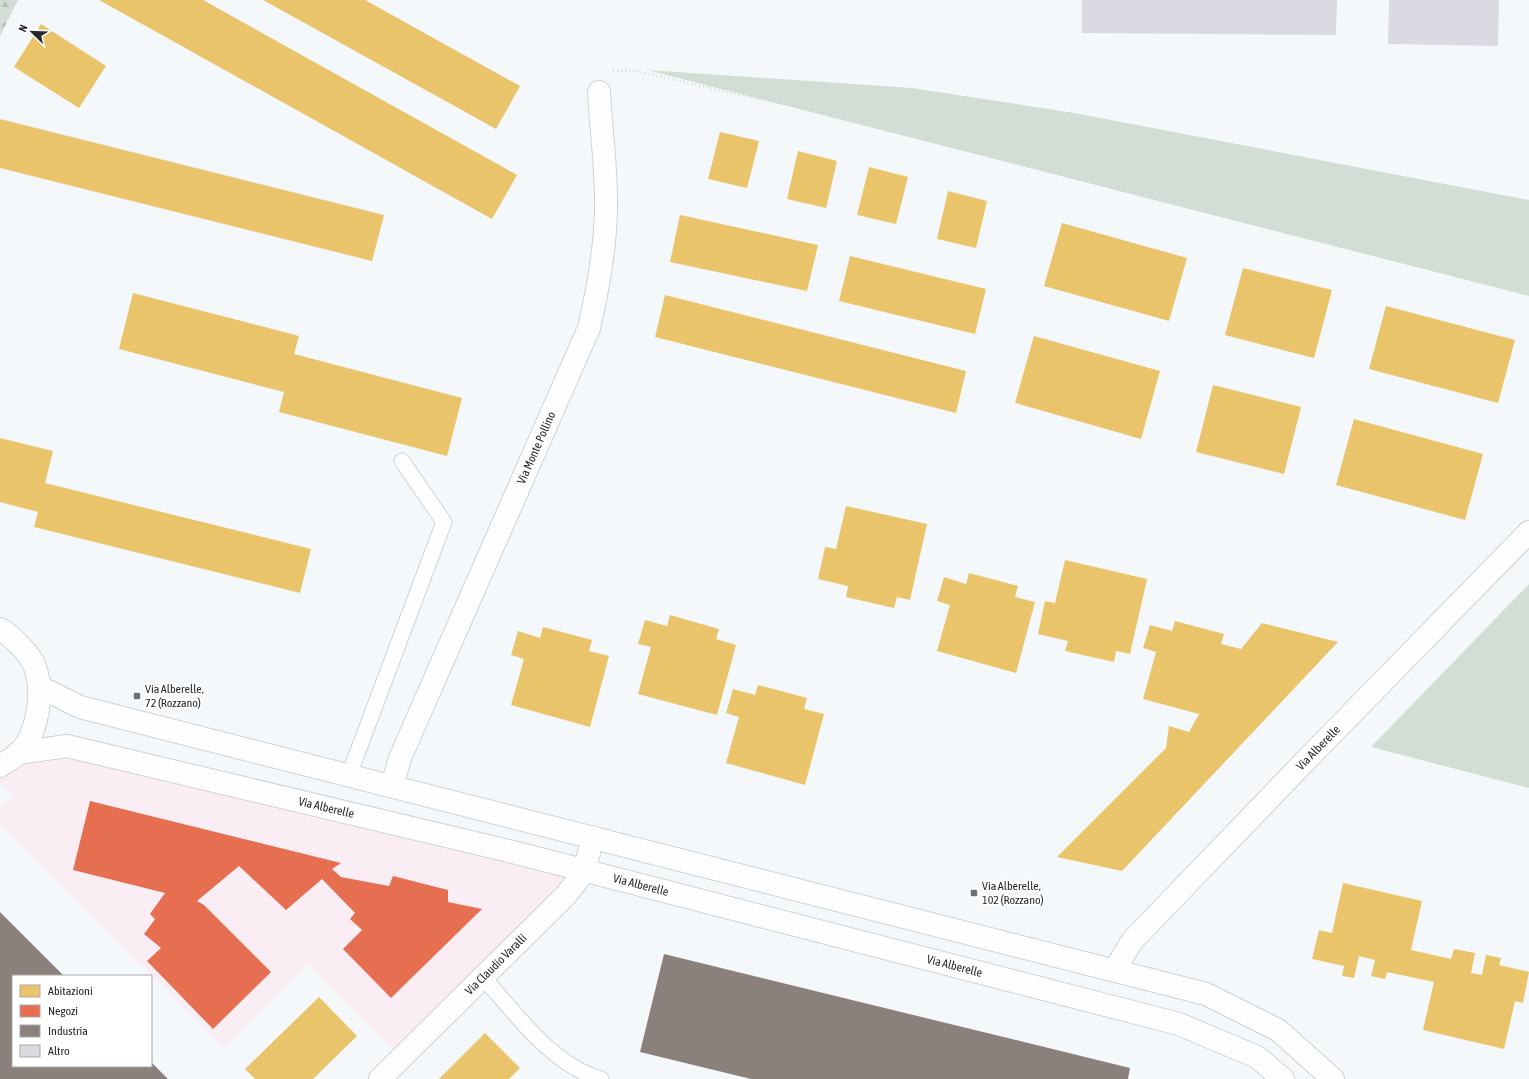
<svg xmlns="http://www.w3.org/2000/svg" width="1529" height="1079" viewBox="0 0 1529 1079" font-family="'Asap Condensed',sans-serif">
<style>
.commercial{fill:#faeef4}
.forest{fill:url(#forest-firs)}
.park{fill:#d2ded5}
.homes{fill:#e9c46a}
.shops{fill:#e76f51}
.industry{fill:#8a817c}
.building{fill:#dbdae2}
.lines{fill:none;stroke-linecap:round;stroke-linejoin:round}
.service-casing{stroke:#cfd2d4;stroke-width:17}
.minor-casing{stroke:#cfd2d4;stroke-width:24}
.path{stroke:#d6d6d8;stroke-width:2.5;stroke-dasharray:1 3;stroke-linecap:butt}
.service{stroke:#fefefe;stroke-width:15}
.minor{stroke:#fefefe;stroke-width:22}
.poi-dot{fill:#6f7174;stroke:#fff;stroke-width:1.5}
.labels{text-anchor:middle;stroke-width:4;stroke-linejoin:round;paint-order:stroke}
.street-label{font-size:12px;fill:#27282b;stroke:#fff}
.poi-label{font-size:12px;fill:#27282b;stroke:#fff;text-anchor:start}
</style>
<defs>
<pattern id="forest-firs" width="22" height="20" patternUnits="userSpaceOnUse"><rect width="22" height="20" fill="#d2ded5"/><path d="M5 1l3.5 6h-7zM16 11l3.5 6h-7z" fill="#b4beb7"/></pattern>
</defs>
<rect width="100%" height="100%" fill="#f5f8fb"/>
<path class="commercial" d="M67,746L584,872L402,1058L307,964L225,1048L0,824V809L13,796L0,782V766Z"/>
<path class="forest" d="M0,0H18L0,36Z"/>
<path class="park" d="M647,70L912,88L1074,113L1529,200V296Z
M1529,584V788L1371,747Z"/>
<path class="homes" d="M99,0H203L517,175L492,219Z
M263,0H365L520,86L496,129Z
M41,24L106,66L79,108L14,67Z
M0,119L384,215L372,261L0,168Z
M720,132L759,141L747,188L708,179Z
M798,151L837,161L826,208L787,199Z
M869,167L908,177L896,224L857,215Z
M948,191L987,201L976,248L937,239Z
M680,215L818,245L807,291L670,262Z
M1062,223L1187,258L1169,321L1044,286Z
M850,256L986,289L975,334L839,301Z
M1243,268L1332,290L1314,358L1225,335Z
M133,293L299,336L294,354L462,398L447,456L279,412L284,392L119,349Z
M665,295L966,371L956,413L655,337Z
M1386,306L1515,340L1498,403L1369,369Z
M1034,336L1160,371L1141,439L1015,403Z
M1213,385L1301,407L1284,474L1196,452Z
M1354,419L1483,454L1465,520L1336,485Z
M0,438L53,451L45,483L311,549L300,593L34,527L38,512L0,502Z
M846,506L927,524L910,600L897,597L894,608L846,597L848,586L818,579L825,547L836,549Z
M1065,560L1147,579L1130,654L1116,651L1114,662L1065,651L1068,641L1038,634L1045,601L1055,603Z
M969,573L1018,586L1015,597L1035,602L1016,673L937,651L950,605L937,601L944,577L966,584Z
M670,615L719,629L716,639L736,645L717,715L638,694L651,647L638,644L645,620L667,626Z
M1175,621L1224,634L1221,644L1241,649L1262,623L1338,642L1122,871L1057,857L1166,748L1169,726L1189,732L1199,714L1143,699L1156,652L1143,648L1150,625L1172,631Z
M543,627L592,640L589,651L609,656L590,727L511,705L524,659L511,655L518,631L540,638Z
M758,685L807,698L804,709L824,714L805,785L726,763L739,717L726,713L733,689L755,695Z
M1343,883L1422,901L1411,950L1451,959L1454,949L1475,953L1471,973L1482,975L1486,955L1501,958L1499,965L1529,972L1523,1003L1515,1001L1504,1049L1423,1030L1434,982L1387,972L1385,979L1371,976L1375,960L1359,956L1354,978L1342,976L1344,966L1312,959L1319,930L1332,933Z
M319,997L357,1036L313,1079H255L245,1069Z
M485,1033L520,1068L509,1079H439Z"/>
<path class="shops" d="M90,801L341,863L332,869L341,877L389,886L393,876L448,890V902L482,909L391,998L343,949L362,930L350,919L355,913L322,879L286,910L239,866L197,901L204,905L271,972L213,1029L147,961L161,948L144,934L155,919L150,914L165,893L73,870Z"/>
<path class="industry" d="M0,912L64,976H13V1066H151V1062L168,1079H0Z
M664,954L1130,1068L1128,1079H751L640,1052Z"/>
<path class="building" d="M1082,0H1337L1336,35L1082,33Z
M1389,0H1499L1498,46L1388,44Z"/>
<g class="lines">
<defs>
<path id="service" d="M349,775L444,522L402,461
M483,977C515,1013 553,1066 601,1079"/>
<g id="minor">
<path d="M0,629C11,635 31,655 35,667C44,692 38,735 18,754C13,758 6,762 0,766"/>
<path d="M40,687L80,707L1206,994L1278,1030L1333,1079"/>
<path id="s1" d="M18,753L67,746L513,852L1179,1024L1257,1057L1283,1079"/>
<path id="s2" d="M392,786L400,758L589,328C598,289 605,251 606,211C607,171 601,131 599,92"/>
<path id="s3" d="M1115,970L1132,941L1313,753L1529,532"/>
<path id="s4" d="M380,1079L566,895L584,872L593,837"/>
</g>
</defs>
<use href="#service" class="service-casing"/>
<use href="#minor" class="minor-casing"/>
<path class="path" d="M613,71L632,70L736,94L1007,149L1057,150L1146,166L1529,254"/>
<use href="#service" class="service"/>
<use href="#minor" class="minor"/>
</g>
<g class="poi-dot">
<rect x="133" y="692" width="8" height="8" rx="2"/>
<rect x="970" y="889" width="8" height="8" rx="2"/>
</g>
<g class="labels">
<g class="street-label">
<text dy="4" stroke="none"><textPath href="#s2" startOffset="368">Via Monte Pollino</textPath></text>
<text dy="4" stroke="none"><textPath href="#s3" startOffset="302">Via Alberelle</textPath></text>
<text dy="4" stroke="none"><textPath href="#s1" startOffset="316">Via Alberelle</textPath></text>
<text dy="4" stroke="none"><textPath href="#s1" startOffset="640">Via Alberelle</textPath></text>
<text dy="4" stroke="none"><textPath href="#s4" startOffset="163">Via Claudio Varalli</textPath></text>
<text dy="4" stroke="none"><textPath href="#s1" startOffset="964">Via Alberelle</textPath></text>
</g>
<g class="poi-label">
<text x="145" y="693">Via Alberelle,<tspan x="145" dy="14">72 (Rozzano)</tspan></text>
<text x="982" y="890">Via Alberelle,<tspan x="982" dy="14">102 (Rozzano)</tspan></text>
</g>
</g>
<rect x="12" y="975" width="140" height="92" fill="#ffffff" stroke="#a9a9aa"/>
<rect x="20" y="985" width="20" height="12" fill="#e9c46a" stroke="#a9a9aa"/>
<text x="48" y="995" font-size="12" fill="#27282b">Abitazioni</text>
<rect x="20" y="1005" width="20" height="12" fill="#e76f51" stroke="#a9a9aa"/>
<text x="48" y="1015" font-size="12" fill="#27282b">Negozi</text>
<rect x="20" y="1025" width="20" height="12" fill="#8a817c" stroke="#a9a9aa"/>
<text x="48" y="1035" font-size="12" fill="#27282b">Industria</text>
<rect x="20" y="1045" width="20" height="12" fill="#dbdae2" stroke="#a9a9aa"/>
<text x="48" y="1055" font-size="12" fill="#27282b">Altro</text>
<g transform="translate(32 32) rotate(293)" stroke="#ffffff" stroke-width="3" paint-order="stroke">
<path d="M0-3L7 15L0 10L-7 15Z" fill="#27282b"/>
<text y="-6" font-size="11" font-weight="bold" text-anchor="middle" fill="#27282b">N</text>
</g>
</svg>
